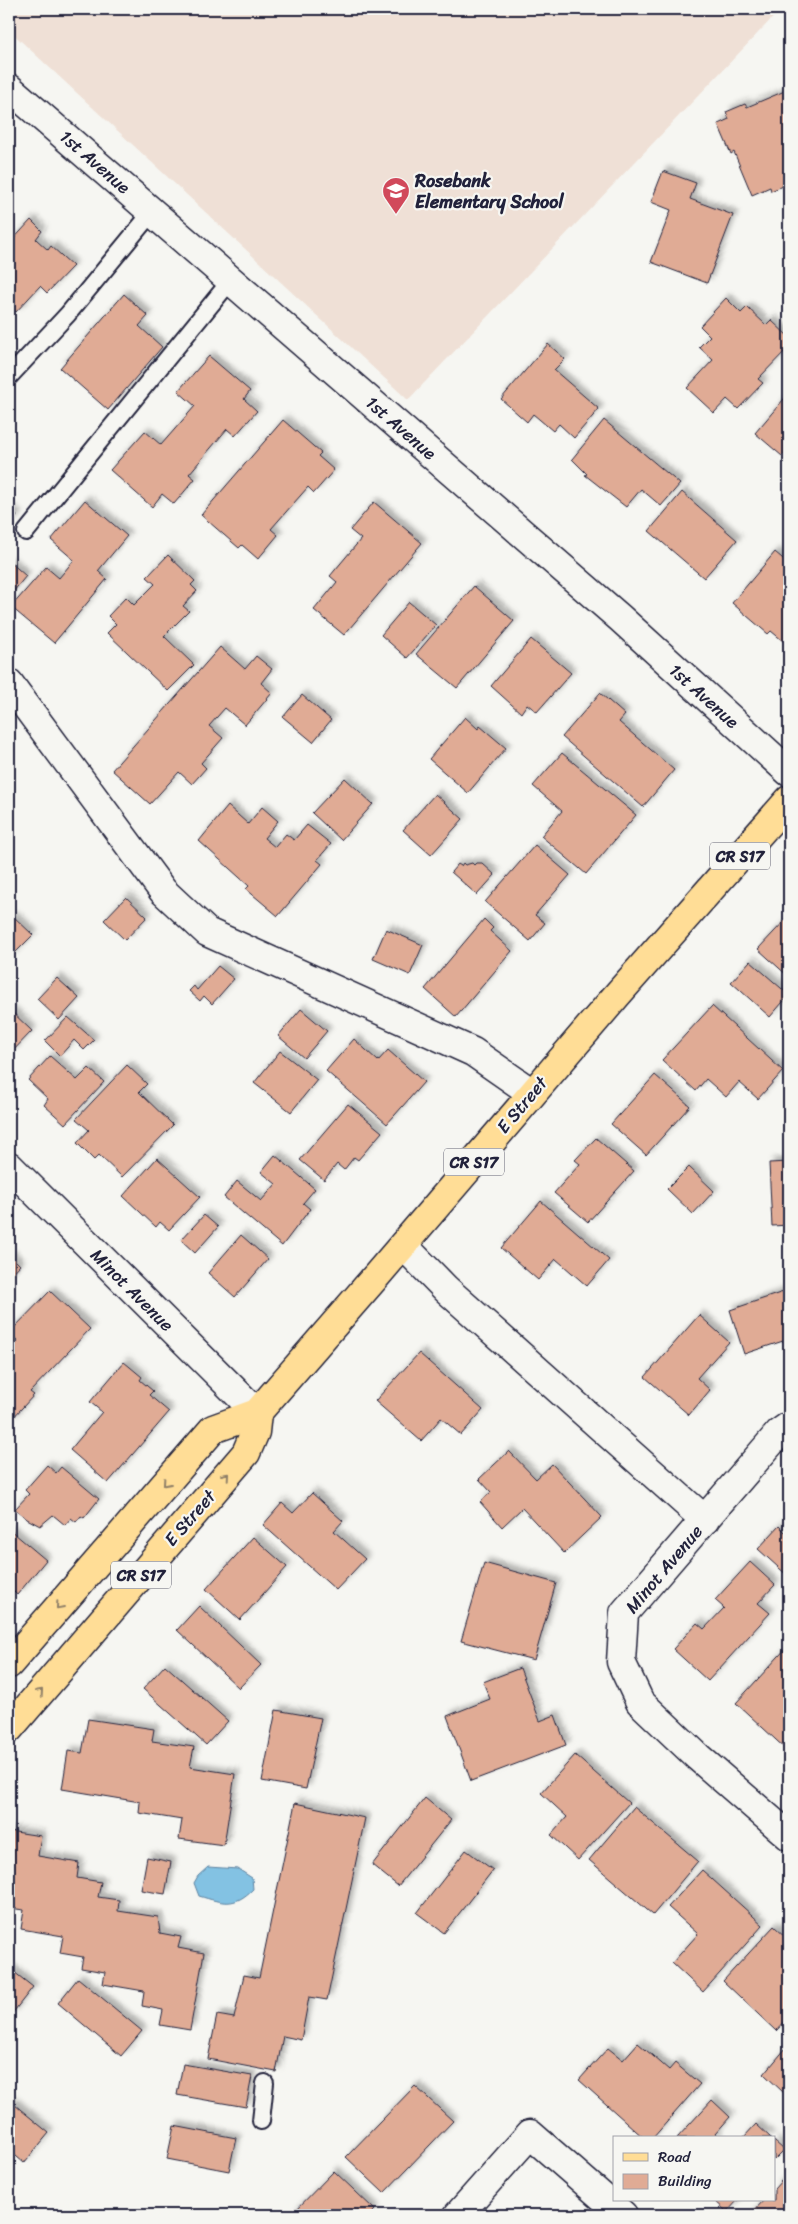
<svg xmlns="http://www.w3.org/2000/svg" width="798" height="2224" viewBox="0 0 798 2224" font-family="Sriracha,sans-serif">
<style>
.built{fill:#efe0d6}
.water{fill:#83c2e3;stroke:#5c82a0}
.building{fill:#e0ab95;stroke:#22223b;filter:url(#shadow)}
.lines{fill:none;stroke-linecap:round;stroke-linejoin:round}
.service-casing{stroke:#22223b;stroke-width:20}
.minor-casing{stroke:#22223b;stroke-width:31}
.tertiary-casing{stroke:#22223b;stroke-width:31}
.primary-casing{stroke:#22223b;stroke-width:31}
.service{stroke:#f6f6f2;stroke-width:16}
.minor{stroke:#f6f6f2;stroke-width:28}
.tertiary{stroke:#f6f6f2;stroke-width:28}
.primary{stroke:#ffdd96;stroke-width:28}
.oneway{stroke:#908068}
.labels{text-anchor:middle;stroke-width:4.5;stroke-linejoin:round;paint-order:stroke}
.shield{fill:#f6f6f2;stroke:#626272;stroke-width:1}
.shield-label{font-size:16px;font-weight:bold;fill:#22223b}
.street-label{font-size:18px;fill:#22223b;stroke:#f6f6f2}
.poi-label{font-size:18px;font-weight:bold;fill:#22223b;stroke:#f6f6f2;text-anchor:start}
</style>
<defs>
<filter id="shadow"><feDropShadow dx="4.5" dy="-4.5" stdDeviation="2.5" flood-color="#0004"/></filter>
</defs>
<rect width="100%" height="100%" fill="#f6f6f2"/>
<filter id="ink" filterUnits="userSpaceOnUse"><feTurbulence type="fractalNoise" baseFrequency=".02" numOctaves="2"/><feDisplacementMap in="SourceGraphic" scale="10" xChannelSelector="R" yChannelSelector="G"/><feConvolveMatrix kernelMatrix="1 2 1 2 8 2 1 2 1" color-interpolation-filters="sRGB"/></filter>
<g filter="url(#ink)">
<path class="built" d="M9,9H781L408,400L9,30Z"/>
<path class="water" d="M208,1867L238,1869L252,1878L253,1889C234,1908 223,1903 199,1896L194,1883L198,1876Z"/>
<path class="building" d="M787,90L789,96V183L771,191L770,187L752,195L734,152L731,154L718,124L729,119L726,112L745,104L747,107Z
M663,171L696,183L690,199L733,215L707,283L651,262L671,210L651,202Z
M31,220L42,231L36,239L48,250L51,246L73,266L47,293L40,286L16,312L9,305V244Z
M124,294L148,316L139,326L162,347L108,410L60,368Z
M726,298L741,313L747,307L766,325L771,320L789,337V347L758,379L763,383L738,409L727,399L714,413L687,388L713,360L699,347L710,336L700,326Z
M548,344L565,359L554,370L599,409L574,438L559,424L553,431L533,414L527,422L501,399Z
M209,356L250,391L244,399L257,411L235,436L227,429L189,474L195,479L174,504L162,494L152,507L110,470L145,431L161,445L195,406L178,391Z
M789,393V448L782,456L755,433Z
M283,420L321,453L318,456L334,470L314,493L308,487L271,529L278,535L258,559L242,545L239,548L201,515Z
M604,420L680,484L661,506L641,489L626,507L585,475L587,474L572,459Z
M682,492L737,540L704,578L649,531Z
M85,500L127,536L98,571L107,579L54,643L11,607L46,567L59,578L74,560L51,540Z
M374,502L422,543L344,635L314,610L337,582L330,576L361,539L350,530Z
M9,509L17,516L9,526Z
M775,552L789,564V646L771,631L768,634L732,603Z
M168,555L195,581L191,585L197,591L183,606L189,611L164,636L194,665L168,691L107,633L116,624L108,616L126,597L134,605L155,584L147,577Z
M9,561L26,576L9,597Z
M474,586L514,621L457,688L416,654Z
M409,602L436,625L407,658L381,635Z
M531,639L571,673L537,712L527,704L521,713L491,686Z
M220,647L245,669L256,656L272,669L261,683L272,693L245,725L225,708L209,726L223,738L201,763L206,768L192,784L179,772L150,804L112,770Z
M600,693L625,715L619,722L674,770L643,807L562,737Z
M302,695L331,720L313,742L283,717Z
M465,717L478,729L480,726L506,748L468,793L429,759Z
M562,753L636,815L586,874L541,836L562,811L533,786Z
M345,778L373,804L341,840L312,813Z
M435,794L463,819L431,855L403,830Z
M228,806L248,824L262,807L278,821L264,838L275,847L286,834L294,840L307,825L331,844L317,860L322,864L278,916L246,889L249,886L199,841Z
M535,845L570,875L535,915L545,923L530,941L485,902Z
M463,863L465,865L472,863L474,865L476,863H482L495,875L477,895L451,872L458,864L461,866Z
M126,897L147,917L125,940L104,920Z
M12,915L33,935L11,957L9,954V919Z
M789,916V977L758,949Z
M484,919L493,928L490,931L512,951L456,1017L425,989Z
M386,929L423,945L410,975L373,959Z
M750,961L789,995L770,1017L731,982Z
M218,966L234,979L212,1004L204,996L200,1001L189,991L194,986L197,990Z
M57,978L79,998L59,1020L37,999Z
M712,1006L783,1071L758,1099L739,1082L726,1097L706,1079L696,1091L662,1060Z
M9,1009L32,1031L9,1055Z
M301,1009L327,1031L304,1058L278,1036Z
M68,1017L94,1040L84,1050L74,1040L60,1056L45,1041Z
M354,1039L378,1061L388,1050L424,1082L387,1124L326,1071Z
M280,1051L317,1080L291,1112L254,1083Z
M50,1056L77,1080L89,1068L104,1082L65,1124L44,1105L48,1099L28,1080Z
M127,1065L147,1084L139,1092L173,1125L122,1177L99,1155L94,1160L77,1143L89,1130L76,1119Z
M655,1075L690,1106L646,1155L611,1124Z
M348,1104L382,1132L358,1160L354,1157L344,1170L337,1164L324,1180L300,1160Z
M596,1138L634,1171L588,1222L554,1193L580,1164L575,1160Z
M275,1155L315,1189L303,1203L310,1209L282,1246L224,1197L237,1181L261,1201L276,1184L261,1172Z
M157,1158L200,1197L169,1230L160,1222L156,1227L123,1196Z
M789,1162V1225L772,1226L769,1163Z
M689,1167L714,1191L693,1214L667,1189Z
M541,1201L609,1260L587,1286L556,1259L538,1280L501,1248Z
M204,1215L218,1227L195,1253L181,1240Z
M241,1235L268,1259L235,1297L208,1273Z
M9,1254L20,1265L9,1277Z
M789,1290V1339L744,1354L730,1310Z
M50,1291L90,1329L30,1392L34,1395L10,1421L9,1351L18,1342L9,1333Z
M699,1315L729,1342L697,1378L710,1390L689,1415L645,1377Z
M419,1353L483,1410L461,1435L441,1418L421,1441L375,1401Z
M124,1362L142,1377L140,1380L153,1391L149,1395L169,1412L108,1483L70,1450L102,1412L90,1402Z
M509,1451L536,1479L552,1464L602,1517L564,1553L522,1508L502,1527L480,1502L491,1492L479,1479Z
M47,1465L56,1473L61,1467L99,1499L84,1518L81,1516L76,1522L71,1518L65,1525L53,1515L40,1526L27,1519L15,1509L29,1494L25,1490Z
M312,1493L343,1521L334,1531L365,1559L336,1590L263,1525L282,1503L293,1513Z
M779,1526L789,1536V1577L758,1549Z
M9,1529L46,1560L17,1595L9,1587Z
M253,1537L287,1567L240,1620L206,1589Z
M750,1562L775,1585L758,1603L770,1613L708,1681L673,1649L697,1623L704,1629L724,1608L715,1600Z
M484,1563L556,1583L534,1660L461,1641Z
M199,1606L261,1665L239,1688L177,1630Z
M789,1645V1752L736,1703Z
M165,1665L228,1721L206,1745L143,1689Z
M520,1668L540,1721L555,1715L566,1745L471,1781L447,1716L490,1699L483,1682Z
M276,1710L321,1718L306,1789L262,1781Z
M88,1719L154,1729L152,1741L194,1747L190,1767L235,1774L224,1845L179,1839L182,1820L139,1813L140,1802L62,1789L68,1751L82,1753Z
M575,1755L629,1803L578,1860L551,1835L567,1817L541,1793Z
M425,1798L451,1820L398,1886L372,1865Z
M295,1803L365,1818L327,2000L309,1997L301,2040L283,2036L276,2072L208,2059L217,2015L234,2018L244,1975L259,1978Z
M634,1807L698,1861L653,1915L589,1860Z
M9,1831L41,1836L38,1856L79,1863L77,1878L101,1882L98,1897L119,1900L118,1911L158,1917L160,1933L181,1937L178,1948L204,1953L190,2030L160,2025L163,2010L142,2006L144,1991L103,1984L105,1972L81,1968L83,1957L60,1953L63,1936L21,1929L24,1910L9,1908Z
M466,1850L493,1870L444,1933L417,1913Z
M147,1857L171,1862L165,1894L141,1890Z
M702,1870L763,1925L703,1992L672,1963L698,1934L668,1907Z
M774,1926L789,1940V2017L776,2031L723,1981Z
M9,1968L33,1987L11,2015L9,2014Z
M78,1978L142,2031L121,2056L58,2003Z
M638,2043L669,2070L675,2063L700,2084L653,2138H644L579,2080L608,2048L623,2060Z
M786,2048L789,2051V2087L784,2093L764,2074Z
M183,2064L252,2076L246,2107L177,2095Z
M415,2086L453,2121L384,2193L346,2157Z
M9,2100L49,2133L24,2163L9,2150Z
M712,2100L730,2117L715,2134L719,2138H677Z
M756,2124L771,2138H743Z
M174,2126L236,2138L229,2171L167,2159Z
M774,2141L784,2150L774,2160Z
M334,2171L375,2210L370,2215H291Z
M789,2172V2215H750L764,2200H774V2189Z
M714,2200H738L727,2212Z"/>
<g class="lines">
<defs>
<path id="service" d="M9,377L68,314L152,212
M26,532L231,280
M261,2121L265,2083"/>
<path id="minor" d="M9,683L163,891L207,932L473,1052L532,1093
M9,1166L257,1413
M403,1245L446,1289L705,1520
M789,1426L779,1433L624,1613L621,1662L640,1702L698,1757L789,1836
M458,2215L530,2134L623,2215"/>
<path id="tertiary" d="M9,88L620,618L789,772"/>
<path id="primary" d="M9,1664L213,1429L257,1413L378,1274L617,995L789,800
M9,1729L246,1453L255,1432L257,1413"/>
</defs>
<use href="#service" class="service-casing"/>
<use href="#minor" class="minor-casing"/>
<use href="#tertiary" class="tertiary-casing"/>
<use href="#primary" class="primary-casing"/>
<use href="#service" class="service"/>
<use href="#minor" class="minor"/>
<use href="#tertiary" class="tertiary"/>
<use href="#primary" class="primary"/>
</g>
<defs><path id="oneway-chevron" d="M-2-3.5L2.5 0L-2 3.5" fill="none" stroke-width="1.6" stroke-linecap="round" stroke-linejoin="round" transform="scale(1.25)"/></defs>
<g class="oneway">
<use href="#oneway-chevron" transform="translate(226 1476) rotate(-49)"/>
<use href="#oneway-chevron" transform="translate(166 1483) rotate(131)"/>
<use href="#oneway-chevron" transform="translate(59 1606) rotate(131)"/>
<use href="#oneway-chevron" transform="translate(40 1692) rotate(-49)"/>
</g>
</g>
<defs>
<symbol id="school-pin" viewBox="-11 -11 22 30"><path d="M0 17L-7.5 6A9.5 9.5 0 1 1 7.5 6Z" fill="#d1495b" stroke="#f6f6f2"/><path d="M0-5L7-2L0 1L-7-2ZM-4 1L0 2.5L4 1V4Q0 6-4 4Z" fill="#fff"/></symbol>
</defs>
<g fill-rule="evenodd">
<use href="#school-pin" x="380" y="175" width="32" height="43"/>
</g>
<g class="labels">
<g class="shield">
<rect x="710" y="842.5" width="60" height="27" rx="4"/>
<rect x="444" y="1148.5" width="60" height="27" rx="4"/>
<rect x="111" y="1561.5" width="60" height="27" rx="4"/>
</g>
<g class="shield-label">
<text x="740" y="862">CR S17</text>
<text x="474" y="1168">CR S17</text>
<text x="141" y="1581">CR S17</text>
</g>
<g class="street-label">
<text transform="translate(95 162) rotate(41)" y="6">1st Avenue</text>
<text transform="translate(401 428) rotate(41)" y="6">1st Avenue</text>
<text transform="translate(704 696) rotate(42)" y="6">1st Avenue</text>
<text transform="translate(522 1105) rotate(-50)" y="6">E Street</text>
<text transform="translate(132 1290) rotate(45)" y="6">Minot Avenue</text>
<text transform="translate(190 1518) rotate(-49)" y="6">E Street</text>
<text transform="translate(664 1569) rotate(-50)" y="6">Minot Avenue</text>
</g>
<g class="poi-label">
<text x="415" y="187">Rosebank<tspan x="415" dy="21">Elementary School</tspan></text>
</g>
</g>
<rect width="798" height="2224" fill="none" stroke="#f6f6f2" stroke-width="30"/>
<rect x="15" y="15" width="768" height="2194" fill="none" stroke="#22223b" stroke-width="2" filter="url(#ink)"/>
<rect x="613" y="2136" width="162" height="65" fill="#f6f6f2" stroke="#a1a1a9"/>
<rect x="623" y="2153" width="25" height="8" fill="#ffdd96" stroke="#a1a1a9"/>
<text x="658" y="2162" font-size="15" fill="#22223b">Road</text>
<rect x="623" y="2174" width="25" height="15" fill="#e0ab95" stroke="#a1a1a9"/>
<text x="658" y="2186" font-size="15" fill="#22223b">Building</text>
</svg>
